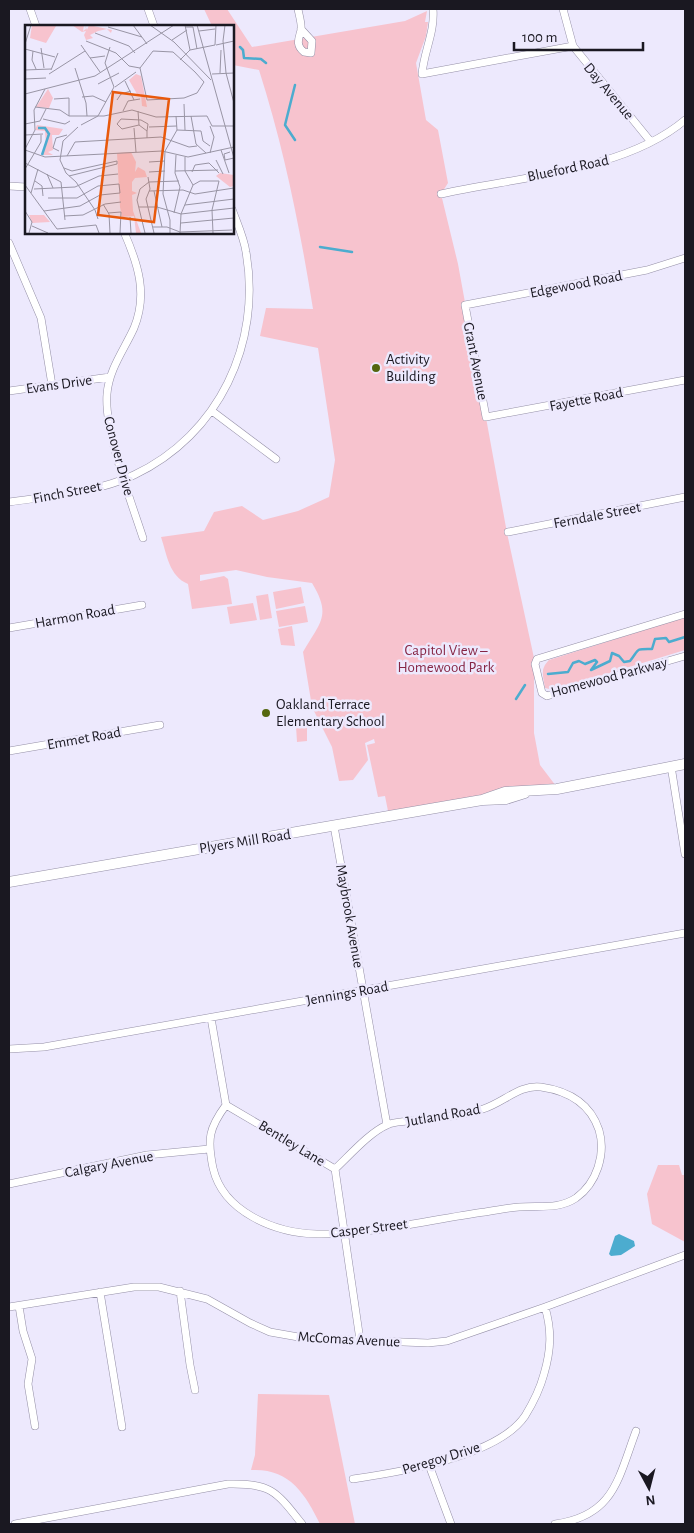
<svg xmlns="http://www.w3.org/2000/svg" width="694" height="1533" viewBox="0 0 694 1533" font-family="'Alegreya Sans',sans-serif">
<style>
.green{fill:#f7c3ce}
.water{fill:#4caccf}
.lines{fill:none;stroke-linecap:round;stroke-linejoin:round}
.stream{stroke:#4caccf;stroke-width:2.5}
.street-casing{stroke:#9590a7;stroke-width:8}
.secondary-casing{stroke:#9590a7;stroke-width:11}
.street{stroke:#fff;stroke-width:7}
.secondary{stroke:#fff;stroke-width:10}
.poi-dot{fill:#54660f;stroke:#ede9fd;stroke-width:2}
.labels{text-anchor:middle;stroke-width:5;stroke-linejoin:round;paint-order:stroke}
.street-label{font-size:15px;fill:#1a1821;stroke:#ede9fd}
.poi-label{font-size:15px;fill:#1a1821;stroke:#ede9fd;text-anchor:start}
.park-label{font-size:15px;fill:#862645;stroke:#ede9fd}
.inset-river{fill:none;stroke:#4caccf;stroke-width:2.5}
.inset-road{fill:none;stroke:#9995a5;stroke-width:1}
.view{fill:#e8590c;fill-opacity:0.15;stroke:#e8590c;stroke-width:2.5}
.inset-edge{fill:none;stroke:#1a1821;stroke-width:2.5}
</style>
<rect width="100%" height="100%" fill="#ede9fd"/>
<path class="green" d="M204,9H227L252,47L405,21L427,11L425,22H428L426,36L416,63L426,120L438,130L448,183L441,194L458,264L507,533L534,658V733L540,765L556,786L389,816L385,796L378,797L367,745L375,743L374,739L365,743L368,760L353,780L339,781L332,747L312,707L303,652C320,622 332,616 312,583L267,577L236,570L200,575V581L224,576L228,579L232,604L192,609L188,584C169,576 167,555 161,537L204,531L214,512L242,506L263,520L298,511L329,497L335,460L318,348L260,336L266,308L313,309C300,228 284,148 259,70L233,65L232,26H212Z
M301,587L304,603L276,609L273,592Z
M268,594L272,618L260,620L256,596Z
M253,603L257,620L230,624L227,607Z
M305,606L308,622L279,627L276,611Z
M685,617V650L554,690L545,688C543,675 540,669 549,660Z
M292,626L295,646L281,645L278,629Z
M307,725V741L297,742L296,726Z
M658,1165H679L682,1175H685V1242L652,1224L647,1194Z
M258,1394L329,1395L355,1524H320C305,1493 289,1468 251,1470L255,1455Z"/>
<path class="water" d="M619,1234L634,1241L635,1246L621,1255L611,1256L609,1254L615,1236Z"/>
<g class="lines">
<path class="stream" d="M240,47L243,50L244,58L261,59L266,63
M295,140L285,125L295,85
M320,247L352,252
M548,674L568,672L573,663L579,661L585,664L595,660L597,662L591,670L610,661L612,653L619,656L624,662L630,661C640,648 635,649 652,649L655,639L666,638L669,642L685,637
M516,699L525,685"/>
<defs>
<path id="street" d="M30,9L36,26
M148,9L154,26
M298,9C299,15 302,24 301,30C299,38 295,45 304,52L311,53L312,41L301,29
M433,9C435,32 424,51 422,74L573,46
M563,9L573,46L651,142
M9,186L26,187
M441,194C517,177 625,171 685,120
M124,232C138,264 148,294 134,328C124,350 109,369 107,394C104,431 131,501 143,538
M9,243L41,318L52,385
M685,258L647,270L465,305L486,417L685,380
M9,391L110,377
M212,411L276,459
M9,502C50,496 95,493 134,475C219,435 262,343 246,252C244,238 237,223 232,209
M508,532L685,497
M685,614L537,659L535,664L542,693L547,696L685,656
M9,628L142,605
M9,751L160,725
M671,766L685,854
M334,826L387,1125
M211,1018L226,1105L335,1169
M9,1049L44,1047L685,933
M226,1105C209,1128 207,1139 213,1168C223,1212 275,1233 317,1234C368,1235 433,1219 485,1212C496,1210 507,1208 519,1207C539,1205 558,1210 576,1198C597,1183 606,1154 599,1130C590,1103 569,1091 541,1087C520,1084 503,1103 483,1109C460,1117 432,1118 408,1121C401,1122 393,1122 387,1125C370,1132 349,1156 335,1169
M335,1169L360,1340
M9,1184L147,1155L209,1149
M180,1291L190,1365L195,1390
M100,1292L122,1427
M19,1306L23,1331L32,1359L28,1384L35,1426
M9,1307L134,1287H159L207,1299L250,1323L270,1332L304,1338L428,1343L447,1341L545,1307L685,1255
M429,1465L451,1524
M353,1479C400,1472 497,1457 525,1416C533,1403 540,1389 544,1374C551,1350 552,1331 545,1307
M15,1524L228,1484C271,1483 276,1491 302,1524
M555,1524C614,1516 618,1479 636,1431"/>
<path id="secondary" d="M483,800L506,799L525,793
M9,882L389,816L482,800L505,792L557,789L685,764"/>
</defs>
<use href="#street" class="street-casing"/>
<use href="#secondary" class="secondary-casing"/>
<use href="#street" class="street"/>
<use href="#secondary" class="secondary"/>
</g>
<g class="poi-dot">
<circle cx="376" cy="368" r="5"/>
<circle cx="266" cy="713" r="5"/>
</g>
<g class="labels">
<g class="street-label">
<text transform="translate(609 91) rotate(50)" y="5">Day Avenue</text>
<text transform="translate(568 168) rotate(-12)" y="5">Blueford Road</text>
<text transform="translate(576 284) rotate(-11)" y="5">Edgewood Road</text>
<text transform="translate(476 361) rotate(79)" y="5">Grant Avenue</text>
<text transform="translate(59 384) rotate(-8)" y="5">Evans Drive</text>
<text transform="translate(586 399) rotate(-11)" y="5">Fayette Road</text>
<text transform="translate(119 456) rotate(75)" y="5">Conover Drive</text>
<text transform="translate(67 492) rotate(-11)" y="5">Finch Street</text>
<text transform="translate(597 515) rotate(-11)" y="5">Ferndale Street</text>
<text transform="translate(75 616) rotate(-10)" y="5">Harmon Road</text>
<text transform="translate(609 677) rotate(-15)" y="5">Homewood Parkway</text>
<text transform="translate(84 738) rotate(-10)" y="5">Emmet Road</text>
<text transform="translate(245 841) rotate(-9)" y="5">Plyers Mill Road</text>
<text transform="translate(350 916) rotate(80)" y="5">Maybrook Avenue</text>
<text transform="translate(347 993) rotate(-10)" y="5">Jennings Road</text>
<text transform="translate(443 1115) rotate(-10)" y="5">Jutland Road</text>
<text transform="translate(292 1143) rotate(31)" y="5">Bentley Lane</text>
<text transform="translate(109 1164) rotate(-11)" y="5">Calgary Avenue</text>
<text transform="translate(369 1228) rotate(-7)" y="5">Casper Street</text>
<text transform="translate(349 1339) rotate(3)" y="5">McComas Avenue</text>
<text transform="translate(441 1458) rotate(-17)" y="5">Peregoy Drive</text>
</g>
<g class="poi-label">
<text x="386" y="364">Activity<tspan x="386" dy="17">Building</tspan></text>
<text x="276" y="709">Oakland Terrace<tspan x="276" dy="17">Elementary School</tspan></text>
</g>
<g class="park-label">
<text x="446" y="655">Capitol View –<tspan x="446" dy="17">Homewood Park</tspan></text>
</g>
</g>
<g transform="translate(25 25)">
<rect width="209" height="209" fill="#ede9fd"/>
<path d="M7,0H31V1L21,18L5,13ZM47,0H59L58,6L61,4L60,0L62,5L64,0L87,5L86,8L82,4L73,6L65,10L68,13L61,15L59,10L61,6L57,7ZM111,49L116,51L122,82L117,81L116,69H112L104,55ZM23,64L28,73L24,83L11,82ZM12,100L38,104L34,110H27L28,125L23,127L28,130H17L21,122L20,106L10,105ZM106,127L111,137L110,147L113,142L120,146L122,152L110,153L107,157V166L112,168L107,170L108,186L116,208H111L109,191L97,192L95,182L92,128ZM195,148L209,150V161L205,162L191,151ZM4,190H19L25,197L7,198Z" fill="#f7c3ce"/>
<path class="inset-river" d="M13,103H20L24,109L17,130"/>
<path class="inset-road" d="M108,0L122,19M125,0L149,17L186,55M160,0L165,25M172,0L209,133M200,0L198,16L201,48L209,78M83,2L117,12M161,2H168L172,24M174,6L190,4M70,8L104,21L110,28M147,15L162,5M61,16L91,28L104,41L115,43M0,19L6,0M56,20L75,47M190,20L191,0M191,20L209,16M16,23L19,43M0,24L30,32M8,26L7,35L11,44M128,26L148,27L170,47L179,57L172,68L159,73L122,75L115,43ZM65,33L80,31M155,35L165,25L190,20M50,43L61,78L62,91M0,45L26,44M26,45L33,28M195,48L196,25M24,49L60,26M187,49L209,48M0,54L21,53M100,56L109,75M73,59L94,48M90,62L111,47M0,69L70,51L149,0M57,72L68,71L81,77M29,74L44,73V91M92,75L96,69L106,66M159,79L160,105M10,82L35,85L44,91H79L107,85L131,92L182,91L187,101H209M98,86L103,76L115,74M113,86L114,100L122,106V113M166,91L171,119L181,128M18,94L40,99L45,96M0,99L15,96L21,84M56,100L73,91L89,62L80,38L85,22M114,100L97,104L92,99L96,94L116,95L123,99L122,106M53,102L38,116L35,135L41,148L51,157L70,185L73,194M124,102L152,101M109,103L111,127M152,105L176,106M176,106L178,116L185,121M0,110L18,109M0,124L10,105L9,85L20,64M0,125L20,132L137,126L163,132L209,122M196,125L204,148M34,126L28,123L31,113L42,110M205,127L199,129L200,135L209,133M185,128L189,112L185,101M42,131L50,117L136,112L164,122L172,121M160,132V146L168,160M191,135L198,149M124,137L140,136M0,138L36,157L40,195M39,143L47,146L92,136V139L44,151M0,144L16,117V110M150,146L193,145M124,147L140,146M167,147L170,140L184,138L194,148M22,149L28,163M123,152L125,164L121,174L129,208M10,156L17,161L18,171M0,160L32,204L71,200L74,208M9,164L50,162L74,151L93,149M124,166L158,165L170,169L209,163M129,166L137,202M6,168L13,144M78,179L84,189L85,208M160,180L209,174M114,182H132L156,189L209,183M0,186L7,197L4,208M19,186L55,181L75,170L95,168L94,159L73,161L52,173H23M83,188L96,187L95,208M149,188L155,162L150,148L151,130M39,191L58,190L80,179L96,177M105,192L106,208M156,198L209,193M7,201L23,208M128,202H142L155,207L207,205M120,208L112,175L115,164L124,157L154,156M145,208V195L138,169L140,126L152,105L151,91M155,208L156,189L168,160L175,156H194L187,185L188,208"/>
<path class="view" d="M88,67L144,74L129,197L73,190Z"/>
<rect width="209" height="209" class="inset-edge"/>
</g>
<rect width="694" height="1533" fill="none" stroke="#1a1821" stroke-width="20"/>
<g transform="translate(649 1488) rotate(173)" stroke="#ede9fd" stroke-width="4" paint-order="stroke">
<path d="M0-4L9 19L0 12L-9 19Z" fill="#1a1821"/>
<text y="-8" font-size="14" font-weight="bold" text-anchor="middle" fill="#1a1821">N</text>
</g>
<path d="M514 42v8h129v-8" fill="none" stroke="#1a1821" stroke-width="2.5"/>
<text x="522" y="42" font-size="15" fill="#1a1821" stroke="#ede9fd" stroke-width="4" paint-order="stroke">100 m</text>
</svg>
